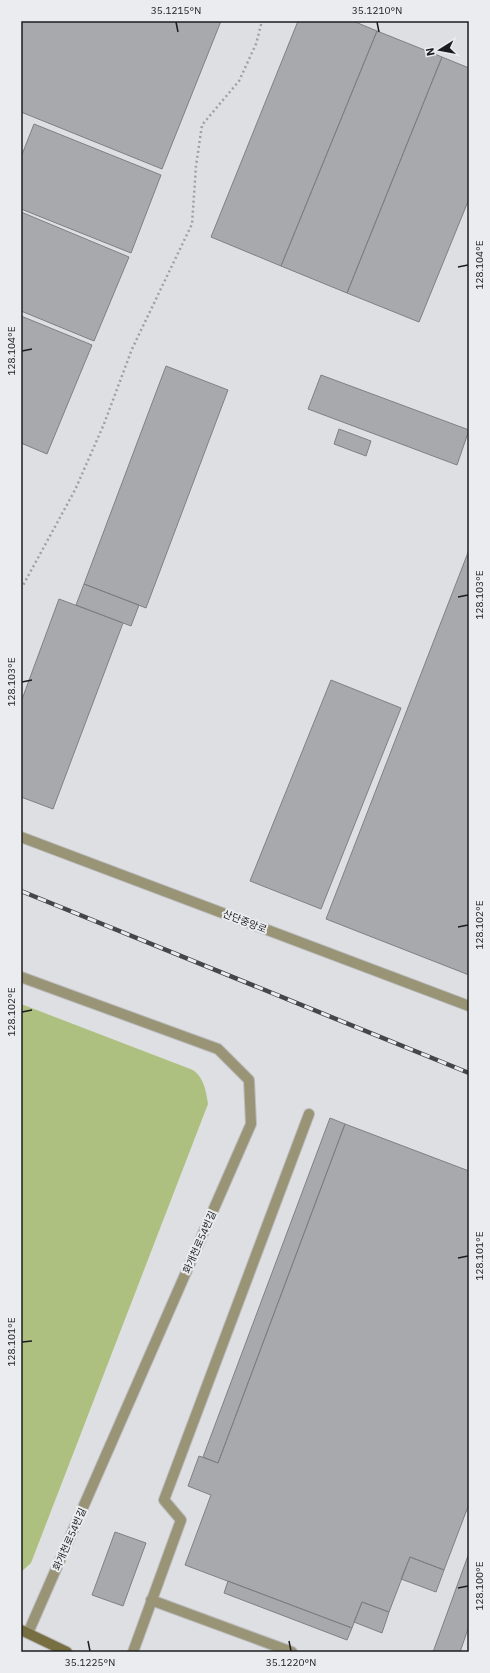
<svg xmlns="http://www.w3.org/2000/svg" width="490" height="1673" viewBox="0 0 490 1673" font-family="'IBM Plex Sans','Noto Sans KR',sans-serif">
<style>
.green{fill:#aec080}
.building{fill:#a8a9ad;stroke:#7f8084}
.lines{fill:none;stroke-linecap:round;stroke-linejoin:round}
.service-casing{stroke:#bbbcbf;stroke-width:12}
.minor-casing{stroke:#bbbcbf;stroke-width:12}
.tertiary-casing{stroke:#bbbcbf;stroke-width:12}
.secondary-casing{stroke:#bbbcbf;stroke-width:12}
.path{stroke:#9fa0a3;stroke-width:2.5;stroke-dasharray:2 3;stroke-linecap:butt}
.service{stroke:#999476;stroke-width:10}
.minor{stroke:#999476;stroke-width:10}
.tertiary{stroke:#999476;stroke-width:10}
.secondary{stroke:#776f41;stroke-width:10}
.rail-casing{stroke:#454648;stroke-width:4.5}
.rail{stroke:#ebecf0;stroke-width:3;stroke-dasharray:9;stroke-linecap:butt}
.ticks{fill:none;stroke:#1b1c1d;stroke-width:1.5}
.labels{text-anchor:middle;stroke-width:4;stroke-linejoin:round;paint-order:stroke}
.street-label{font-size:10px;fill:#1b1c1d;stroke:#ebecf0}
.neatline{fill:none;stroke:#1b1c1d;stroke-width:1.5}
.ticks-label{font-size:10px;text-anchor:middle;fill:#1b1c1d}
</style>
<rect width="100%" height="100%" fill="#dedfe3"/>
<path class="green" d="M21,1004L193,1070C204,1078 206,1091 208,1104L31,1563L21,1572Z"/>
<path class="building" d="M21,21H221L162,169L21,112Z
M298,21H353L377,31L281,266L211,237Z
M377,31L442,57L347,293L281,266Z
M442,57L469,68V199L419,322L347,293Z
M34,124L161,175L131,253L21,209V157Z
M21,212L129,257L94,341L21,311Z
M21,316L92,345L47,454L21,443Z
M166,366L228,390L146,608L84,584Z
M321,375L469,430L457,465L308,409Z
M339,429L371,441L366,456L334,444Z
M469,550V975L326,919Z
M84,584L139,605L131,626L76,605Z
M59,599L123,623L53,809L21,797V702Z
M331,680L401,708L321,909L250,881Z
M330,1118L345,1124L218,1463L203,1457Z
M345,1124L469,1171V1504L444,1570L410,1557L389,1612L362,1602L352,1628L185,1565L211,1495L188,1486L199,1456L218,1463Z
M115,1532L146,1543L123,1606L92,1595Z
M469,1553V1626L460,1652H433Z
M410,1557L444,1570L436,1592L401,1579Z
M228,1581L352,1628L347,1640L224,1593Z
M362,1602L389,1612L382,1633L354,1622Z"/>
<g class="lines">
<defs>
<path id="service" d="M151,1600L292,1652
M133,1652L181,1520L164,1500L309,1114"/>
<path id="minor" d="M21,977L218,1049L249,1080L251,1124L28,1633"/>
<path id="tertiary" d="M21,837L469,1006"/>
<path id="secondary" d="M21,1630L67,1652"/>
</defs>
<use href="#service" class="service-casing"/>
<use href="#minor" class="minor-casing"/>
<use href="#tertiary" class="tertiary-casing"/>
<use href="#secondary" class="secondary-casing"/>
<path class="path" d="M21,589L75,490L104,424L132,349L192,224L196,166L202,125L239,81L256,44L262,21"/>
<use href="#service" class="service"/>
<use href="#minor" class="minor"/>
<use href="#tertiary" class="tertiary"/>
<use href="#secondary" class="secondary"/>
<defs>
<path id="rail" d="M21,891L469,1073"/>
</defs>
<use href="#rail" class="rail-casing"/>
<use href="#rail" class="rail"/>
</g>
<path class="ticks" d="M176,22L178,32M377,22L379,32M458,267L468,265M22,351L32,349M458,597L468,595M22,682L32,680M458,927L468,925M22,1012L32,1010M458,1258L468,1256M22,1342L32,1341M458,1588L468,1586M88,1641L90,1651M289,1641L291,1651"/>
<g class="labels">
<g class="street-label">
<text transform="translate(245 921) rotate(21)" y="4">산단중앙로</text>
<text transform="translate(199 1242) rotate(-66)" y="4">화개천로54번길</text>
<text transform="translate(69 1539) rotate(-66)" y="4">화개천로54번길</text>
</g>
</g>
<rect width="490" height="1673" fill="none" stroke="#ebecf0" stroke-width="44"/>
<g transform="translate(440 50) rotate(259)" stroke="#ebecf0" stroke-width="3" paint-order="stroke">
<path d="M0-3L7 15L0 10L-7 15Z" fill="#1b1c1d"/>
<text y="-6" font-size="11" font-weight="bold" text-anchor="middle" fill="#1b1c1d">N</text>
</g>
<rect x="22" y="22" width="446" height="1629" class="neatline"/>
<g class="ticks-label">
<text x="176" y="14">35.1215°N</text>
<text x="377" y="14">35.1210°N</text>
<text transform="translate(479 265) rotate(-90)" y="4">128.104°E</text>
<text transform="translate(11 351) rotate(-90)" y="4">128.104°E</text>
<text transform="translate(479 595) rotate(-90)" y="4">128.103°E</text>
<text transform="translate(11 682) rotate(-90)" y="4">128.103°E</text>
<text transform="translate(479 925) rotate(-90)" y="4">128.102°E</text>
<text transform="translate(11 1012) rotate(-90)" y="4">128.102°E</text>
<text transform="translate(479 1256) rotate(-90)" y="4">128.101°E</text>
<text transform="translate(11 1342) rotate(-90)" y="4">128.101°E</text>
<text transform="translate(479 1586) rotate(-90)" y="4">128.100°E</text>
<text x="90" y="1666">35.1225°N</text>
<text x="291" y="1666">35.1220°N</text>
</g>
</svg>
